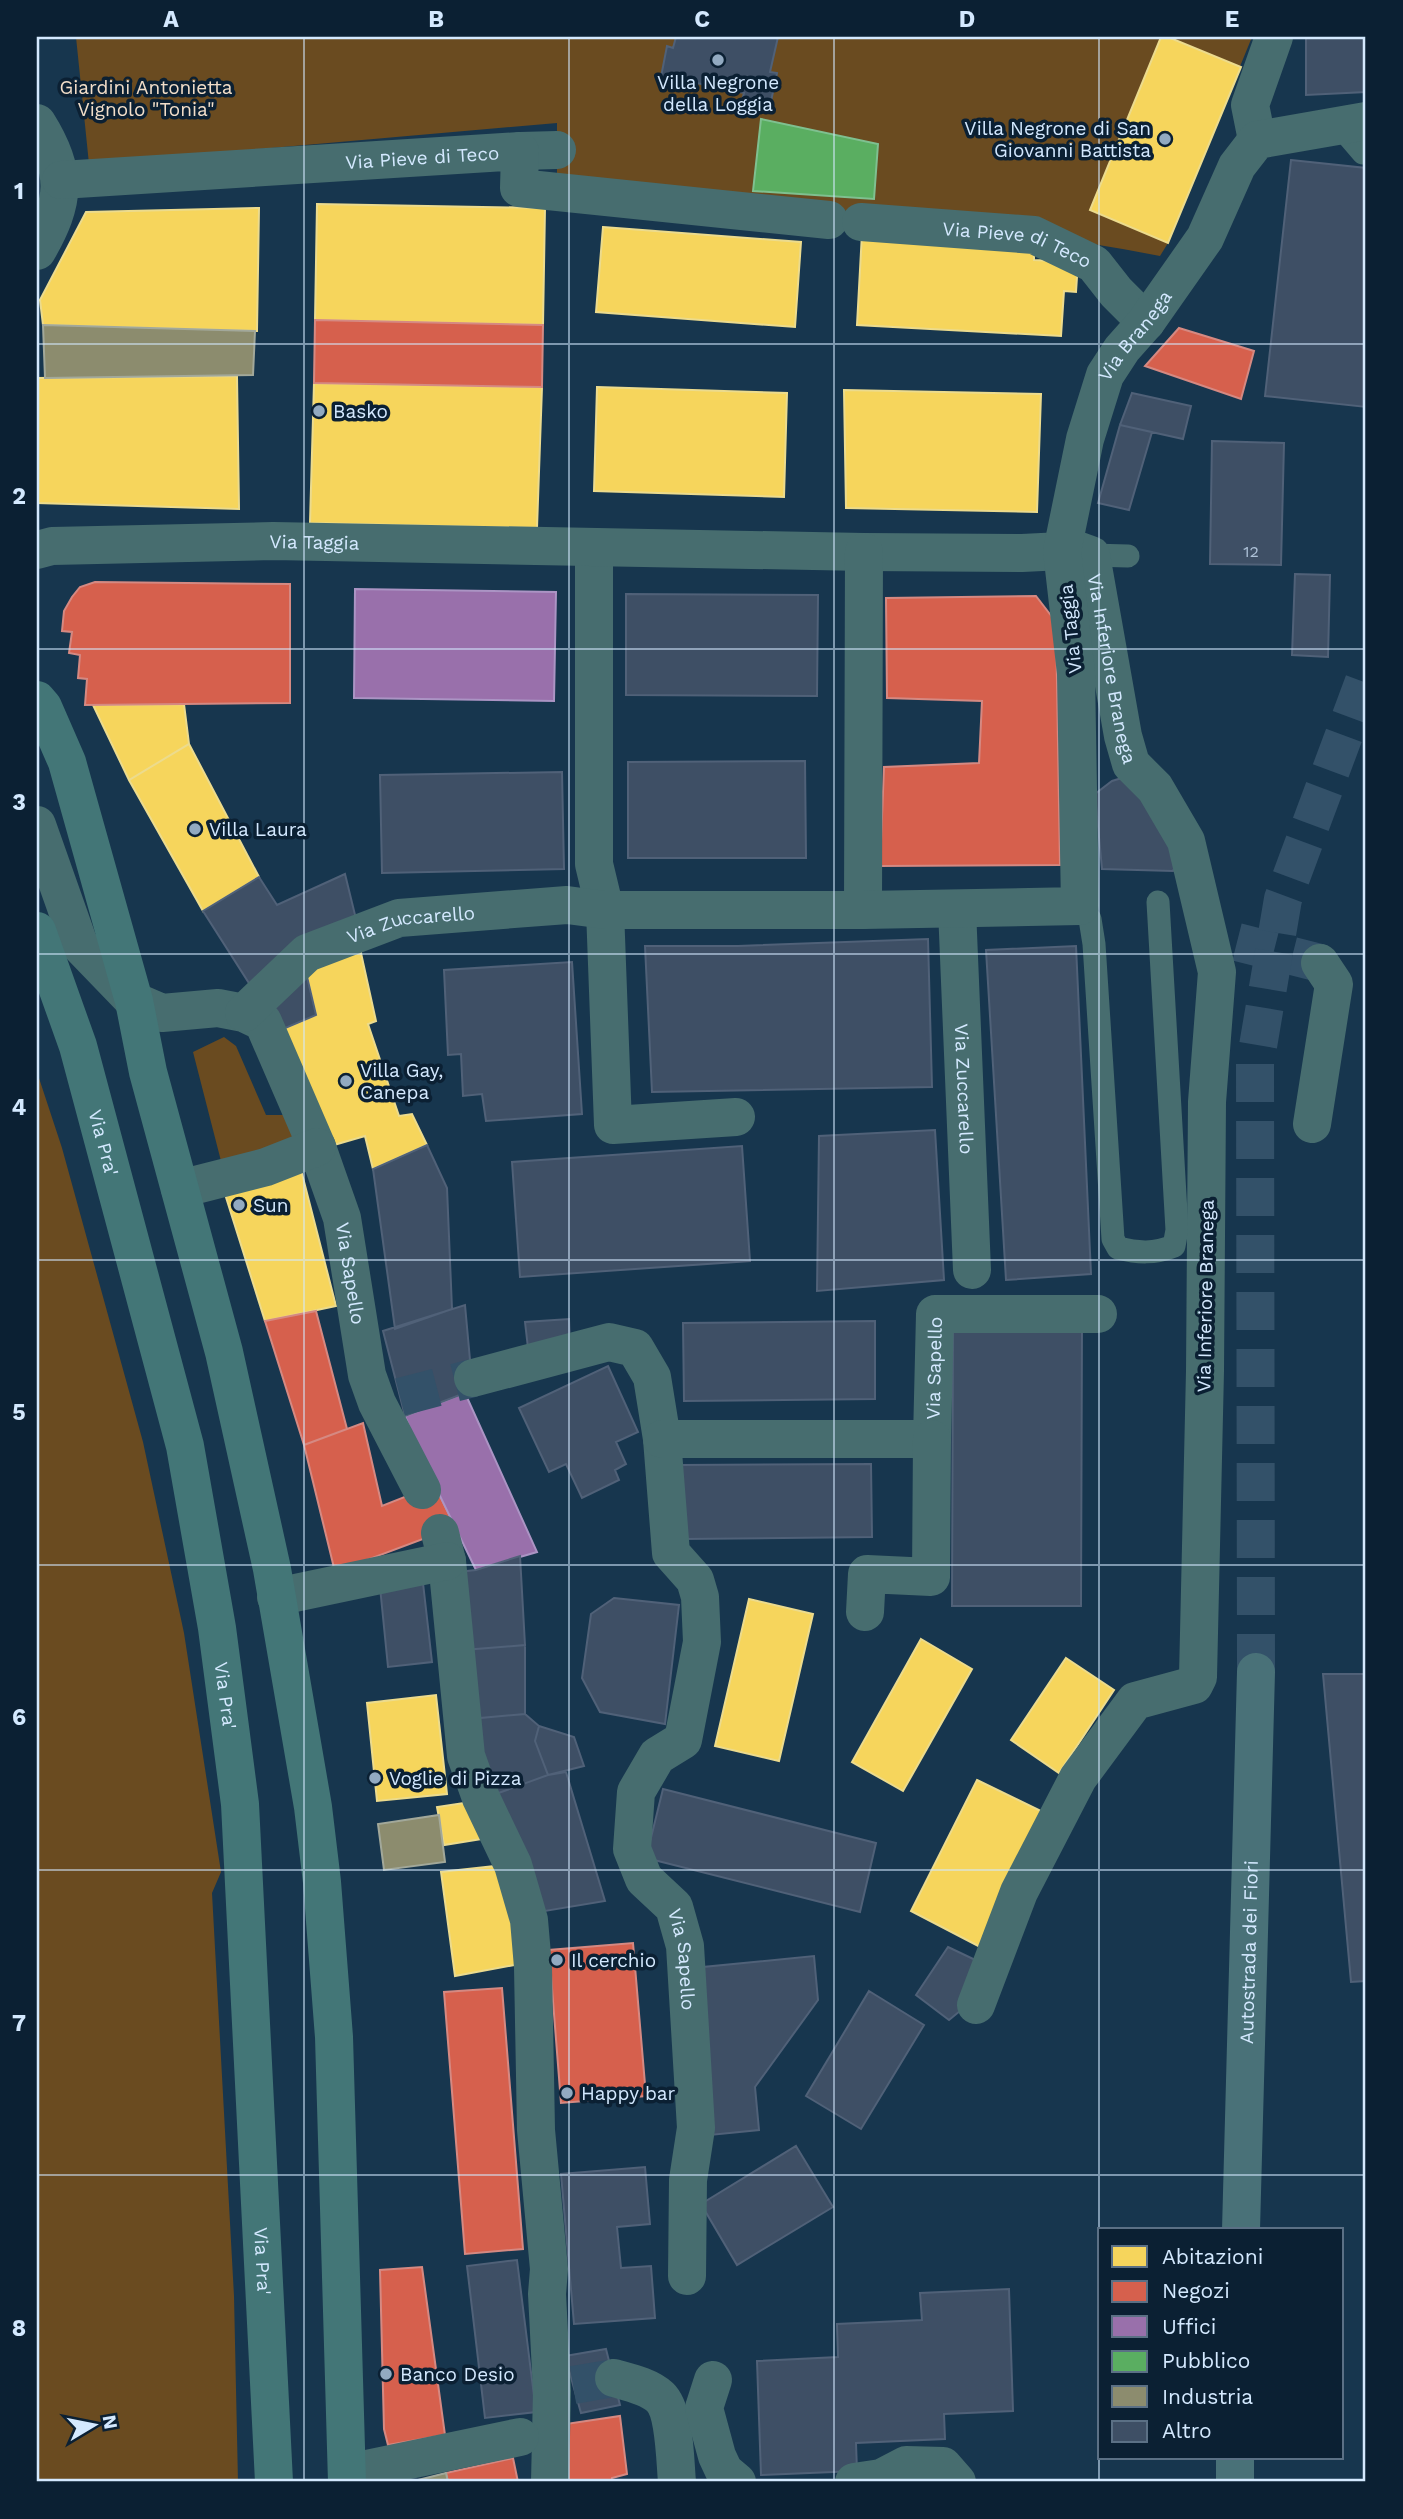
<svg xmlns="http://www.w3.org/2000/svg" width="1403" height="2519" viewBox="0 0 1403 2519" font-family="'Work Sans',sans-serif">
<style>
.green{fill:#6a4b20}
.homes{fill:#f6d55c;stroke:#ecdb8d;stroke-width:2}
.shops{fill:#d6604d;stroke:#d58982;stroke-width:2}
.offices{fill:#9970ab;stroke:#ab94c4;stroke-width:2}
.public{fill:#5aae61;stroke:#7fc090;stroke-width:2}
.industry{fill:#8c8c6e;stroke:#a2a89a;stroke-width:2}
.building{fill:#3e4f65;stroke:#506178;stroke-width:2}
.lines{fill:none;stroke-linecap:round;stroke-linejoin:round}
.street-tunnel{stroke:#335169;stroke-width:38;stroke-dasharray:38 19;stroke-linecap:butt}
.highway-tunnel{stroke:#335169;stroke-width:38;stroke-dasharray:38 19;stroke-linecap:butt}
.lane{stroke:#476d6f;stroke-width:23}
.street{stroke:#476d6f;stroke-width:38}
.primary{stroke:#437677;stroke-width:38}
.highway{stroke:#497178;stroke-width:38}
.grid{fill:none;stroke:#d4e9ff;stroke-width:2;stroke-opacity:0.55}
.poi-dot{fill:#92aac1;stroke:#0b2033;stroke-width:2.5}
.labels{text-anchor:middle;stroke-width:7;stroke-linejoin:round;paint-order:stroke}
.number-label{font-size:16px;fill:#aec2d8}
.poi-label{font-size:19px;fill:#d4e9ff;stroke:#0b2033;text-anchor:start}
.park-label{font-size:19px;fill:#f2dec9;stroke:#0b2033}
.street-label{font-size:19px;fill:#d4e9ff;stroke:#0b2033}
.neatline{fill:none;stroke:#d4e9ff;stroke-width:2.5}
.grid-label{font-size:23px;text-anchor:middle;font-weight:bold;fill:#d4e9ff}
</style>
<rect width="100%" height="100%" fill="#17364e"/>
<path class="green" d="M76,37H1252L1168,243L1160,256C961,218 758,202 557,181V123L89,164Z
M224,1037L236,1046L266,1115H283L294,1135L267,1156L221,1161L193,1052Z
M37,1072L62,1148L143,1442L184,1633L221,1872L212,1893L234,2296L238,2482H40L37,2473Z"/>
<path class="homes" d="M1161,37H1168L1241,67L1168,243L1090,210Z
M317,204L545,208L543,325L315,320Z
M259,208L257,331L43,325L40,300L86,212Z
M603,227L801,242L795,327L596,312Z
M862,233L1034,242V260L1078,262L1076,292L1064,291L1061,336L857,325Z
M237,376L239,509L37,503V378Z
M314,383L542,387L537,528L310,523Z
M597,387L787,393L784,497L594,491Z
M844,390L1041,394L1037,512L846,508Z
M184,704L189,744L129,780L93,705Z
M189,744L259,877L203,911L129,780Z
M359,944L376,1021L368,1024L399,1116L412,1114L427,1145L373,1169L365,1136L334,1145L283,1029L316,1015L304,964Z
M300,1166L336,1306L265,1321L224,1191Z
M749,1599L813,1614L779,1761L715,1746Z
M921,1639L972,1669L903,1791L852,1762Z
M1066,1658L1114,1690L1059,1773L1011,1740Z
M436,1695L447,1794L377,1801L367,1703Z
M977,1780L1045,1813L988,1951L911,1911Z
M470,1802L488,1838L444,1845L437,1807Z
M503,1865L520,1964L455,1976L441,1872Z"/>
<path class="shops" d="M315,320L543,325L542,387L314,383Z
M1179,328L1254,351L1241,399L1145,366Z
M95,582L290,584V703L85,705L87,679L78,678L80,655L69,653L72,632L62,631L64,611L72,597L80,587Z
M1036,596L1056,622L1060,865L880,866L884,767L979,763L982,701L887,698L886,598Z
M316,1311L347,1429L304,1445L265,1321Z
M363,1423L382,1506L435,1485L455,1527L335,1572L304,1445Z
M633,1943L646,2096L561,2103L549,1950Z
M502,1988L523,2249L465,2254L444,1992Z
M422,2267L445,2435L388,2445L384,2429L380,2270Z
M620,2416L627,2474L612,2478V2482H563L559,2425Z
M513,2458L518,2482H448L446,2473Z"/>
<path class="offices" d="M355,589L556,592L554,701L354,698Z
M465,1393L537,1552L476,1570L422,1459L405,1416Z"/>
<path class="public" d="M761,119L878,144L874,199L753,191Z"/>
<path class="industry" d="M43,325L255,331L253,375L45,378Z
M439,1815L445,1862L384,1870L378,1824Z
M446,2473L448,2482H410Z"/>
<path class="building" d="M676,37H778L770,72L777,73L770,106L742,100L744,93L687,81L686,87L660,82L667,46L673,48Z
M1306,37H1366V92L1306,95Z
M1291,160L1366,168V407L1265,396Z
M1132,393L1191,406L1183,439L1120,425Z
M1120,425L1152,432L1129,510L1098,503Z
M1212,441L1284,443L1281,565L1210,564Z
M1295,574L1330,575L1328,657L1292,655Z
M626,594L818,595L817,696L626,695Z
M805,761L806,858H628V762Z
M562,772L564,869L382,873L380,775Z
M1122,778L1186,841L1173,871L1102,869L1095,794L1112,781Z
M345,874L357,923L254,991L203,911L259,877L277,905Z
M928,939L932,1087L652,1092L645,946H738Z
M1076,946L1091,1274L1006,1280L986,950Z
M572,962L582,1114L486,1121L482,1094L463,1096L461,1054L448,1055L444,970Z
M304,964L316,1015L283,1029L272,1002Z
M935,1130L944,1280L817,1291L819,1136Z
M427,1145L447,1188L452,1309L395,1329L373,1169Z
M742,1146L750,1261L520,1277L512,1162Z
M465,1305L471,1371L465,1393L405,1416L383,1331Z
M569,1319L570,1345L528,1348L525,1322Z
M875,1321V1399L684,1401L683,1323Z
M953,1322H1082L1081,1606H952Z
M608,1366L638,1432L616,1442L626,1464L615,1470L619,1480L582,1498L566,1464L549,1472L519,1408Z
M871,1464L872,1537L682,1539L681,1465Z
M520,1556L525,1645L464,1650L458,1572L476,1570Z
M423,1583L432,1662L388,1667L380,1587Z
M614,1598L679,1605L665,1724L600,1712L582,1678L591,1614Z
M525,1645V1714L470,1719L464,1650Z
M1323,1674H1366V1981L1351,1982Z
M525,1714L539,1726L535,1741L548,1775L493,1795L470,1719Z
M539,1726L574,1737L584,1766L548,1775L535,1741Z
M566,1772L605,1901L539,1912L493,1795L548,1775Z
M663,1789L876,1843L860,1912L646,1858Z
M948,1947L986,1965L971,2002L949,2020L916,1995Z
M814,1956L818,2000L755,2087L759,2130L710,2135L693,1968Z
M869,1991L924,2025L861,2129L806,2096Z
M796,2146L833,2207L737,2265L701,2204Z
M645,2167L650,2224L617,2227L621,2268L651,2266L655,2318L574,2324L561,2174Z
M517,2260L536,2412L485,2418L467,2266Z
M1009,2289L1013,2411L944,2414L945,2439L856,2443L857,2471L761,2475L757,2361L838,2357L837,2324L922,2320L920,2293Z
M606,2349L620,2405L581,2413L565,2356Z"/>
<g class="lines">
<path class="street-tunnel" d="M1237,942L1320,963
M400,1397L473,1378
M573,2385L614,2378"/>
<path class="highway-tunnel" d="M1256,1672L1255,1064L1283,899L1366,676"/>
<path class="lane" d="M1339,125L1363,153H1366
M1091,555L1128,556
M1080,906L1090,919L1094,944L1113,1239L1118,1248C1138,1253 1154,1254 1174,1246L1177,1230L1158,902"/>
<g class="street">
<path d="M37,123C68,172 66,201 37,251"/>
<path d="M1257,140L1250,105L1274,37"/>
<path d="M520,151L557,150"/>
<path id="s1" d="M61,180L520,151L519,188L829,220"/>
<path id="s2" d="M861,222L1034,235L1094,264L1116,292L1146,322"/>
<path d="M594,548V864L605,910L613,1125L736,1117"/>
<path id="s3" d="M37,550L52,546L273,541L864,552L1022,553L1062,551H1080L1091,555L1123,736L1131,764L1155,788L1186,841L1217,972L1207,1102L1205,1371L1198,1677L1194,1685L1135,1701L1078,1778L1019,1892L976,2005"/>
<path id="s4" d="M37,825L79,944L134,1001L162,1013L218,1008L244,1013L263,1022L317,1147L342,1218L367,1375L377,1403L422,1490"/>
<path id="s5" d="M957,909L972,1270"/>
<path d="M863,910L864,552"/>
<path id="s6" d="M244,1013L307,953L399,918L567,905L605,910H863L1080,906L1076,673L1062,551L1085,439L1105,375L1122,349L1146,322L1205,238L1237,166L1257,140L1366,121"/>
<path d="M1312,1124L1334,984L1320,963"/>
<path d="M180,1189L266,1167L317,1147"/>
<path id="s7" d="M473,1378L609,1342L635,1348L652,1377L662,1439L671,1553L695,1580L700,1597L702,1642L683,1740L657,1756L636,1792L632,1849L644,1879L674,1907L685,1946L696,2128L688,2180L687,2276"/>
<path id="s8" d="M662,1439H932L935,1314H1098"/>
<path d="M440,1533L447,1561L466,1756L481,1798L513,1865L529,1920L533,1967L536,2130L549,2269L547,2294L552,2391L550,2482"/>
<path d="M276,1597L447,1561"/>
<path d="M865,1612L867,1574L931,1577L932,1439"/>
<path d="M614,2378C628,2382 648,2386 660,2397C675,2411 675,2461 677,2482"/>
<path d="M713,2380L704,2408L717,2456L724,2471L737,2482"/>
<path d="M347,2473L520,2437"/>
<path d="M854,2482L881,2478L906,2465L943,2466L957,2482"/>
</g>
<g class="primary">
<path d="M37,700L43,707L67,762L134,1001L148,1072L224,1352L272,1569L313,1807L322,1882L334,2037L347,2482"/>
<path id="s9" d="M37,931L78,1046L185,1446L217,1628L240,1804L274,2482"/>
</g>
<g class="highway">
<path id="s10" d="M1241,2230L1256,1672"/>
<path d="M1235,2482V2458"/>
</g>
</g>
<path class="grid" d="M304,37V2482M569,37V2482M834,37V2482M1099,37V2482M37,344H1366M37,649H1366M37,954H1366M37,1260H1366M37,1565H1366M37,1870H1366M37,2175H1366"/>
<g class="poi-dot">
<circle cx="718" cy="60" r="7"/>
<circle cx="1165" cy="139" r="7"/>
<circle cx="319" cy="411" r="7"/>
<circle cx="195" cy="829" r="7"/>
<circle cx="346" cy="1081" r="7"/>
<circle cx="239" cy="1205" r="7"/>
<circle cx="375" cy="1778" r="7"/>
<circle cx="557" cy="1960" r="7"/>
<circle cx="567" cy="2093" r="7"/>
<circle cx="386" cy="2374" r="7"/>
</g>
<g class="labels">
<g class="number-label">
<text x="1251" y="557">12</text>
</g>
<g class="poi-label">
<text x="718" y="89" text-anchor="middle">Villa Negrone<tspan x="718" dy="22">della Loggia</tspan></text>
<text x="1151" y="135" text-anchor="end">Villa Negrone di San<tspan x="1151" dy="22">Giovanni Battista</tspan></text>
<text x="333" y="418">Basko</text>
<text x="209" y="836">Villa Laura</text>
<text x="360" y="1077">Villa Gay,<tspan x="360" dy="22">Canepa</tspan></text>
<text x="253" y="1212">Sun</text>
<text x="389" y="1785">Voglie di Pizza</text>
<text x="571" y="1967">Il cerchio</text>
<text x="581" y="2100">Happy bar</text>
<text x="400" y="2381">Banco Desio</text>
</g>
<g class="park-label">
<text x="146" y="94">Giardini Antonietta<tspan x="146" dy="22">Vignolo "Tonia"</tspan></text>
</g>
<g class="street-label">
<text dy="7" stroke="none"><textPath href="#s1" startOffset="362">Via Pieve di Teco</textPath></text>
<text dy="7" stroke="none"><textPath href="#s2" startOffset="159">Via Pieve di Teco</textPath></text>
<text dy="7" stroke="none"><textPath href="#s6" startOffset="1454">Via Branega</textPath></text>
<text dy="7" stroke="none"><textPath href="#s3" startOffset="278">Via Taggia</textPath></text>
<text transform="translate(1070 629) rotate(-96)" y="7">Via Taggia</text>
<text dy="7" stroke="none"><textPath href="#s3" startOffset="1171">Via Inferiore Branega</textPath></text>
<text dy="7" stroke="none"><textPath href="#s6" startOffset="196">Via Zuccarello</textPath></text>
<text dy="7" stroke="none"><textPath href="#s5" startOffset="180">Via Zuccarello</textPath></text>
<text dy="7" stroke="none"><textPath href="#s9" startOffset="222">Via Pra'</textPath></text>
<text dy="7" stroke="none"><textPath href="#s4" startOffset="607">Via Sapello</textPath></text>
<text transform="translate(1205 1296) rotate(-89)" y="7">Via Inferiore Branega</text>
<text dy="7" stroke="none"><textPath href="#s8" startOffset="341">Via Sapello</textPath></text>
<text dy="7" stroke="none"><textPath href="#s9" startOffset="789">Via Pra'</textPath></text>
<text dy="7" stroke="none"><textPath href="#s10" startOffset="278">Autostrada dei Fiori</textPath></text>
<text dy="7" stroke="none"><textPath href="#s7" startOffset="833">Via Sapello</textPath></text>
<text dy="7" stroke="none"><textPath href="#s9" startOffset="1356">Via Pra'</textPath></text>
</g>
</g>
<rect width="1403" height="2519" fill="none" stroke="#0b2033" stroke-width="77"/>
<rect x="1098" y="2228" width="245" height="231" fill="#0b2033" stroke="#5b7085" stroke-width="2"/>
<rect x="1112" y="2246" width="35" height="21" fill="#f6d55c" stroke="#5b7085" stroke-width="2"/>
<text x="1162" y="2264" font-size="21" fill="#d4e9ff">Abitazioni</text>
<rect x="1112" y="2281" width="35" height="21" fill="#d6604d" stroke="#5b7085" stroke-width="2"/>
<text x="1162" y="2298" font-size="21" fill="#d4e9ff">Negozi</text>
<rect x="1112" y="2316" width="35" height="21" fill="#9970ab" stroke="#5b7085" stroke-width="2"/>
<text x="1162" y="2334" font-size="21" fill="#d4e9ff">Uffici</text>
<rect x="1112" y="2351" width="35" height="21" fill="#5aae61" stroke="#5b7085" stroke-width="2"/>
<text x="1162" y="2368" font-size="21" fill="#d4e9ff">Pubblico</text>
<rect x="1112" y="2386" width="35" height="21" fill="#8c8c6e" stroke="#5b7085" stroke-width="2"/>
<text x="1162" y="2404" font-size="21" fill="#d4e9ff">Industria</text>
<rect x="1112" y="2421" width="35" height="21" fill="#3e4f65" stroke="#5b7085" stroke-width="2"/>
<text x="1162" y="2438" font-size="21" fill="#d4e9ff">Altro</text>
<g transform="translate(94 2425) rotate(80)" stroke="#0b2033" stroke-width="5" paint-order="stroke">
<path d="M0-5L12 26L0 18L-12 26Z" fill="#d4e9ff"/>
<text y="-10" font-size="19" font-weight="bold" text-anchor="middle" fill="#d4e9ff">N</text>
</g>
<rect x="38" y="38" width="1326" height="2442" class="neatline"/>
<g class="grid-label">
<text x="171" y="27">A</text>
<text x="436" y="27">B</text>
<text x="702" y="27">C</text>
<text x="967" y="27">D</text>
<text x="1232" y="27">E</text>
<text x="19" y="199">1</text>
<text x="19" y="504">2</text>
<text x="19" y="810">3</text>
<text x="19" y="1115">4</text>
<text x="19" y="1420">5</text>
<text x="19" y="1725">6</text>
<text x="19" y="2031">7</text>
<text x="19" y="2336">8</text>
</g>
</svg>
